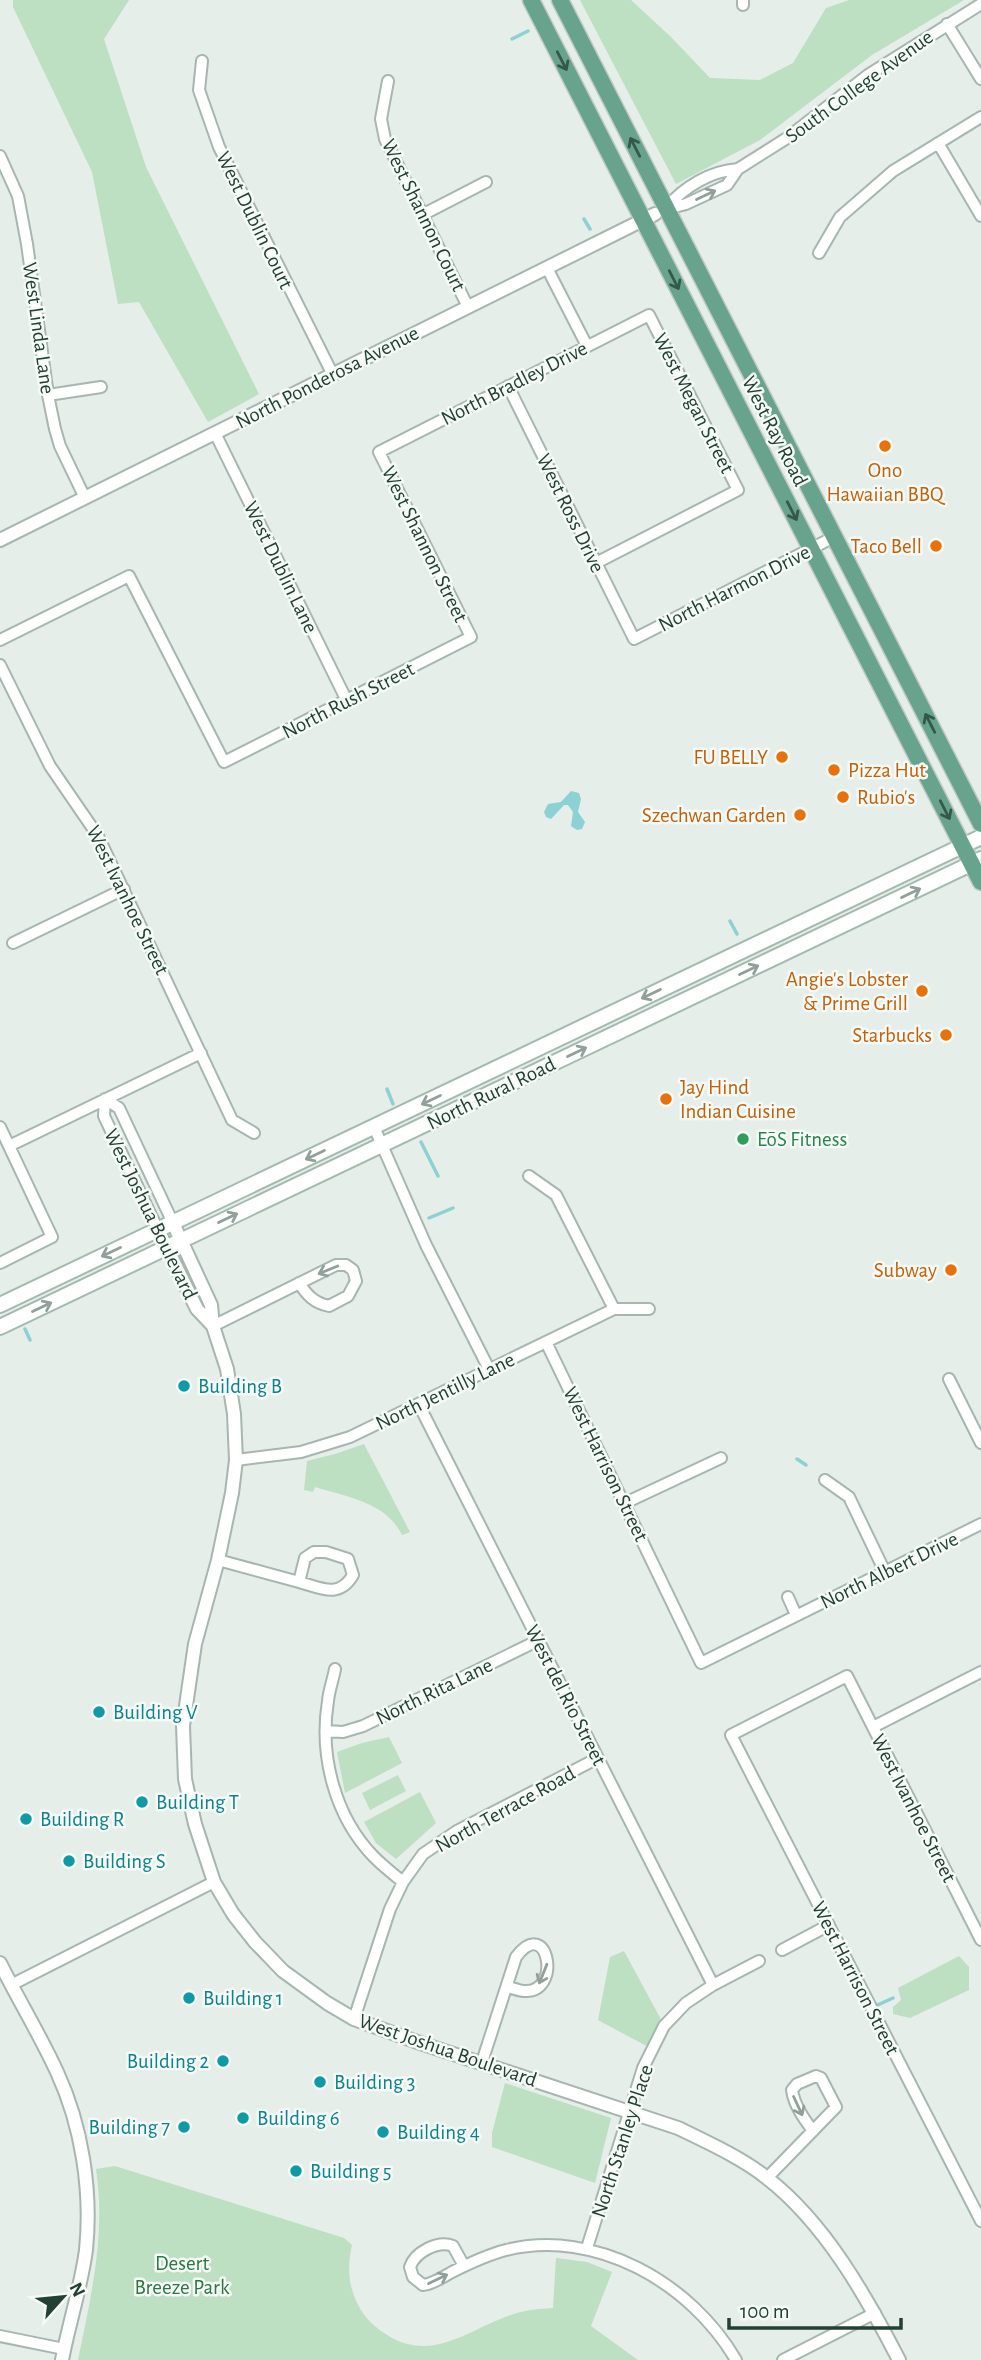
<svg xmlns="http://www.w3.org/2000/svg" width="981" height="2360" viewBox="0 0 981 2360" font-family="'Alegreya Sans',sans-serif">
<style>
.green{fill:#bddfc2}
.water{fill:#8cd1d3}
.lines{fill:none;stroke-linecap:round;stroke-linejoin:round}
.stream{stroke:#8cd1d3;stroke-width:3.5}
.minor-casing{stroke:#a7b6af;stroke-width:14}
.tertiary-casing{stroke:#a7b6af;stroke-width:16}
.secondary-casing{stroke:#a3baaf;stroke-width:18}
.primary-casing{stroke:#c1cac6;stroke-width:19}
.minor{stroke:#fff;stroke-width:10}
.tertiary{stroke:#fff;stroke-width:12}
.secondary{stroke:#fff;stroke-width:14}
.primary{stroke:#68a48d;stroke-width:16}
.oneway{stroke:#34594b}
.oneway2{stroke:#91a09a}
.food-dot{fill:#e8710a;stroke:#f5faf7;stroke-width:2.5}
.leisure-dot{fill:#2e9e5b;stroke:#f5faf7;stroke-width:2.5}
.culture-dot{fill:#0f9aa8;stroke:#f5faf7;stroke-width:2.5}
.labels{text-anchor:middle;stroke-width:5;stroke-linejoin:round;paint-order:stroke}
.street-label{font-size:21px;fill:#234035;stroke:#f5faf7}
.food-label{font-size:21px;fill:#c56008;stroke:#f5faf7;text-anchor:end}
.leisure-label{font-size:21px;fill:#27864d;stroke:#f5faf7;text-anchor:start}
.culture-label{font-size:21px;fill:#0d838f;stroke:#f5faf7;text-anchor:start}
.park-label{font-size:21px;fill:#2c7840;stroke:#f5faf7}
</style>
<rect width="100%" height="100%" fill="#e5eee9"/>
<path class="green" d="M13,0H129L104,39L146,167L259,394L208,422L139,302L118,304L92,172L13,7Z
M580,0H631L671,37L710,78L760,80L793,63L826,8L849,0H964L872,55L760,140L676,184Z
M364,1444L410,1532L402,1535C386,1502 347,1497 315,1487L313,1492L304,1490L307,1461L335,1454Z
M389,1737L402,1763L345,1793L337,1752L362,1743Z
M398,1775L406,1791L370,1810L362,1793Z
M420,1792L436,1823L396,1859L376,1843L364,1822Z
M624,1951L664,2025L652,2049L598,2020L610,1957Z
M959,1956L969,1967V1990L910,2018L893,2014V2007L901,2000L898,1988Z
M505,2083L611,2118L595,2183L492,2147V2133Z
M115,2166L344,2238L352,2245C346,2271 349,2294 365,2316C373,2326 383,2333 394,2339C437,2360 472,2328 511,2315C524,2310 538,2309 553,2308L556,2258L587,2262L612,2272L591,2326L638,2360H78C91,2296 106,2235 96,2169Z"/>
<path class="water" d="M571,791L579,793L581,799L578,812L585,822L582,829L577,830L571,826L573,812L568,805H564L551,819L546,817L544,812L548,804L561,802Z"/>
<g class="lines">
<path class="stream" d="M512,39L528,31
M584,219L590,229
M730,921L737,934
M387,1089L393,1104
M421,1142L438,1176
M429,1218L453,1208
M25,1329L30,1340
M797,1459L806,1465
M873,2007L893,1998"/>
<defs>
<path id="minor" d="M743,5V0
M947,24L981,79
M202,61L199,90L219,147L332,373
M388,81L381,119L385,139L468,307
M938,143L981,216
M0,156L18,196L27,244L48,395L55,429L60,446L85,498
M666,208C684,187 710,171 738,169
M663,210L686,204L727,185L738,169L787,138L868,75L981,4
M422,215L486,182
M819,253L840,217L893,171L981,117
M547,268L587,346
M508,386L634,639L834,537
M48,395L101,387
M215,433L347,701
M0,640L129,576L224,762L471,637L379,452L649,315L738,490L596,563
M0,665L50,766L98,836L232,1120L254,1133
M13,943L124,889
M0,1127L52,1237L0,1263
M374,1127L426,1245L489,1369
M9,1146L201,1053
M529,1176L556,1195L614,1309
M158,1230L104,1116L105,1099L119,1108L173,1223
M213,1326L336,1265H346L353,1270L356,1281L348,1296L329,1306C314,1303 307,1295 299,1283
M546,1342L701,1663L981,1524
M949,1379L981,1443
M419,1405L713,1985
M236,1460L301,1452L350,1437L614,1309H649
M825,1480L849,1497L885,1572
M625,1503L721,1458
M314,1552H326L348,1559L353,1575C339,1599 321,1588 299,1582L305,1558Z
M218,1560L299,1582
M788,1597L796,1615
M335,1669C333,1680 329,1690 328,1701C319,1756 335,1817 374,1857C383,1866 393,1874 403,1882
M873,1727L981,1672
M326,1731L343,1732L363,1726L539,1640
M981,1940L847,1676L731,1735L981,2221
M782,1950L829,1925
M11,1985L214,1882
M354,2019L390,1909L403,1882L423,1854L457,1831L598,1758
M482,2062L516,1957C548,1914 563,1994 524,1991C519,1991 513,1988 508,1987
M767,2178L836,2107L821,2078L816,2076L797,2084L792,2090C794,2105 804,2119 813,2131
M587,2248L643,2068L664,2026L686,2003L713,1985L759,1961
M464,2266L453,2246C438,2240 415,2252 410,2267L413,2277L423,2285C433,2284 443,2277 452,2272C470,2263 487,2255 506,2250C596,2228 691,2283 736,2360
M0,2336L64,2349
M783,2360L875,2313"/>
<path id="tertiary" d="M0,540L655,214
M173,1223L211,1305L213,1326L227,1369L234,1414L236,1460L232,1493L218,1560L195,1644L183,1726L185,1779L195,1824L214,1882L233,1914L255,1942L283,1971L327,2003L354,2019L420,2043L678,2128C707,2142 742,2158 767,2178C825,2223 866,2296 899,2360
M158,1230L197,1309L213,1326
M0,1963C18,1999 40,2035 57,2072C82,2126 92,2191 86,2250C81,2287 69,2323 62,2360"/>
<path id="secondary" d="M0,1305L981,837
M0,1327L981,859"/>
<path id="primary" d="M531,0L981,882
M560,0L981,824"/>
</defs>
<use href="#minor" class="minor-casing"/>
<use href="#tertiary" class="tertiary-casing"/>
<use href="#secondary" class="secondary-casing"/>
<use href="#primary" class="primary-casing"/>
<use href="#minor" class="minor"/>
<use href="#tertiary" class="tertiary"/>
<use href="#secondary" class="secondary"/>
<use href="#primary" class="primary"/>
</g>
<defs><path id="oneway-shaft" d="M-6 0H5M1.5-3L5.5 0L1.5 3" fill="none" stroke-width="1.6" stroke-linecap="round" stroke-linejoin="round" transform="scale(1.75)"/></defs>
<g class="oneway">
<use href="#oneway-shaft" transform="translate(562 61) rotate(63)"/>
<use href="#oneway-shaft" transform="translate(635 147) rotate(-117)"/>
<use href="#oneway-shaft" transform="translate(674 280) rotate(63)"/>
<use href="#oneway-shaft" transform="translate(792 511) rotate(63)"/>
<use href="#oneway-shaft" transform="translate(930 723) rotate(-117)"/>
<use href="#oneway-shaft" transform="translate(945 810) rotate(63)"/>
</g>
<g class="oneway2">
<use href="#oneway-shaft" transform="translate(706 195) rotate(-25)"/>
<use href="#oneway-shaft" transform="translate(911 893) rotate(-26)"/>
<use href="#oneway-shaft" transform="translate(749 970) rotate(-25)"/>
<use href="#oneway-shaft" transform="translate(651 994) rotate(154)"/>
<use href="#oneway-shaft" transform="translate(577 1052) rotate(-26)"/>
<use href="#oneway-shaft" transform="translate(431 1100) rotate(154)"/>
<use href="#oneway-shaft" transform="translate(315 1155) rotate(154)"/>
<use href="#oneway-shaft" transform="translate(228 1218) rotate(-26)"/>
<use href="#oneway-shaft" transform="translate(111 1252) rotate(155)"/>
<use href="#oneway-shaft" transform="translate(328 1270) rotate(158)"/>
<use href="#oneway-shaft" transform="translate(42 1307) rotate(-25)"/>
<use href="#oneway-shaft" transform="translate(543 1974) rotate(112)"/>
<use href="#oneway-shaft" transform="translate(798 2106) rotate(65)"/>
<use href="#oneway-shaft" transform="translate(438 2279) rotate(-26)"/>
</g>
<g class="food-dot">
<circle cx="885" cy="446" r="7"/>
<circle cx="936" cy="546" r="7"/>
<circle cx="782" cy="757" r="7"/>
<circle cx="834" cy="770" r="7"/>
<circle cx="843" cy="797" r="7"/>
<circle cx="800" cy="815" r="7"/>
<circle cx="922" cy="991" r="7"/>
<circle cx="946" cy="1035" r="7"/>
<circle cx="666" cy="1099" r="7"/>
<circle cx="951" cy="1270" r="7"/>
</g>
<circle class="leisure-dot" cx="743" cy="1139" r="7"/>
<g class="culture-dot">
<circle cx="184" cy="1386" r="7"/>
<circle cx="99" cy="1712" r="7"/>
<circle cx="142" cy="1802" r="7"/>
<circle cx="26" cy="1819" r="7"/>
<circle cx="69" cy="1861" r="7"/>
<circle cx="189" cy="1998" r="7"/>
<circle cx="223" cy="2061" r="7"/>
<circle cx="320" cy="2082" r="7"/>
<circle cx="243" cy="2118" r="7"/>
<circle cx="184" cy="2127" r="7"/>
<circle cx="383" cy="2132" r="7"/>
<circle cx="296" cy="2171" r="7"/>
</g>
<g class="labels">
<g class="street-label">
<text transform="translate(859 86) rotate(-36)" y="7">South College Avenue</text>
<text transform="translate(424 215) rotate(64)" y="7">West Shannon Court</text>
<text transform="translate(255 220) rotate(64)" y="7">West Dublin Court</text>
<text transform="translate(39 328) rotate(82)" y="7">West Linda Lane</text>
<text transform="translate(327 377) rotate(-27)" y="7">North Ponderosa Avenue</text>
<text transform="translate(514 383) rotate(-27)" y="7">North Bradley Drive</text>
<text transform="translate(694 403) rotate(63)" y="7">West Megan Street</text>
<text transform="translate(775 431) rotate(63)" y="7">West Ray Road</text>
<text transform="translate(571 513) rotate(64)" y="7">West Ross Drive</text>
<text transform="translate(425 544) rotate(64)" y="7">West Shannon Street</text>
<text transform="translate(281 567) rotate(64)" y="7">West Dublin Lane</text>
<text transform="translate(734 588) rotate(-27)" y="7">North Harmon Drive</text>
<text transform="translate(348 700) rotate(-27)" y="7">North Rush Street</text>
<text transform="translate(128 900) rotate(64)" y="7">West Ivanhoe Street</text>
<text transform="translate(491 1093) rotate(-26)" y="7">North Rural Road</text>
<text transform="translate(151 1214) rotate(64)" y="7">West Joshua Boulevard</text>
<text transform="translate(445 1391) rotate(-26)" y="7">North Jentilly Lane</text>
<text transform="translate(606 1464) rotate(64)" y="7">West Harrison Street</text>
<text transform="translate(889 1570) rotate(-26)" y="7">North Albert Drive</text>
<text transform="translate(434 1691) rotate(-26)" y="7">North Rita Lane</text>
<text transform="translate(566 1695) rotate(63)" y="7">West del Rio Street</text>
<text transform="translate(914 1808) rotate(63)" y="7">West Ivanhoe Street</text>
<text transform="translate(505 1809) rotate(-29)" y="7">North Terrace Road</text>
<text transform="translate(856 1978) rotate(63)" y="7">West Harrison Street</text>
<text transform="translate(448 2050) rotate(19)" y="7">West Joshua Boulevard</text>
<text transform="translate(622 2141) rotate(-72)" y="7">North Stanley Place</text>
</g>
<g class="food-label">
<text x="885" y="477" text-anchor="middle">Ono<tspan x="885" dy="24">Hawaiian BBQ</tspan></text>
<text x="922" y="553">Taco Bell</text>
<text x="768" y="764">FU BELLY</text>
<text x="848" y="777" text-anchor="start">Pizza Hut</text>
<text x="857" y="804" text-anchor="start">Rubio's</text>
<text x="786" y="822">Szechwan Garden</text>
<text x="908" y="986">Angie's Lobster<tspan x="908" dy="24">&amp; Prime Grill</tspan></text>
<text x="932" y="1042">Starbucks</text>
<text x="680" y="1094" text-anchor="start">Jay Hind<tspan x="680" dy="24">Indian Cuisine</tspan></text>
<text x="937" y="1277">Subway</text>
</g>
<g class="leisure-label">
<text x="757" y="1146">EōS Fitness</text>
</g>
<g class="culture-label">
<text x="198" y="1393">Building B</text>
<text x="113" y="1719">Building V</text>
<text x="156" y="1809">Building T</text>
<text x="40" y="1826">Building R</text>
<text x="83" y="1868">Building S</text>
<text x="203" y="2005">Building 1</text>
<text x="209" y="2068" text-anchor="end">Building 2</text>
<text x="334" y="2089">Building 3</text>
<text x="257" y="2125">Building 6</text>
<text x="170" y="2134" text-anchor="end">Building 7</text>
<text x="397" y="2139">Building 4</text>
<text x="310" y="2178">Building 5</text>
</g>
<g class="park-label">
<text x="182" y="2270">Desert<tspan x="182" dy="24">Breeze Park</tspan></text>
</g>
</g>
<g transform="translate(63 2297) rotate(63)" stroke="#f5faf7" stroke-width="5" paint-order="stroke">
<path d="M0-5L12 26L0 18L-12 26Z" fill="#234035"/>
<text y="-10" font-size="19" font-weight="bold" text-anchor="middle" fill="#234035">N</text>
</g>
<path d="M729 2318v10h172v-10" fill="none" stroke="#234035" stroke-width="3.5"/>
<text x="740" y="2318" font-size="21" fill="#234035" stroke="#f5faf7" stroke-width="5" paint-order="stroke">100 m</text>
</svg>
